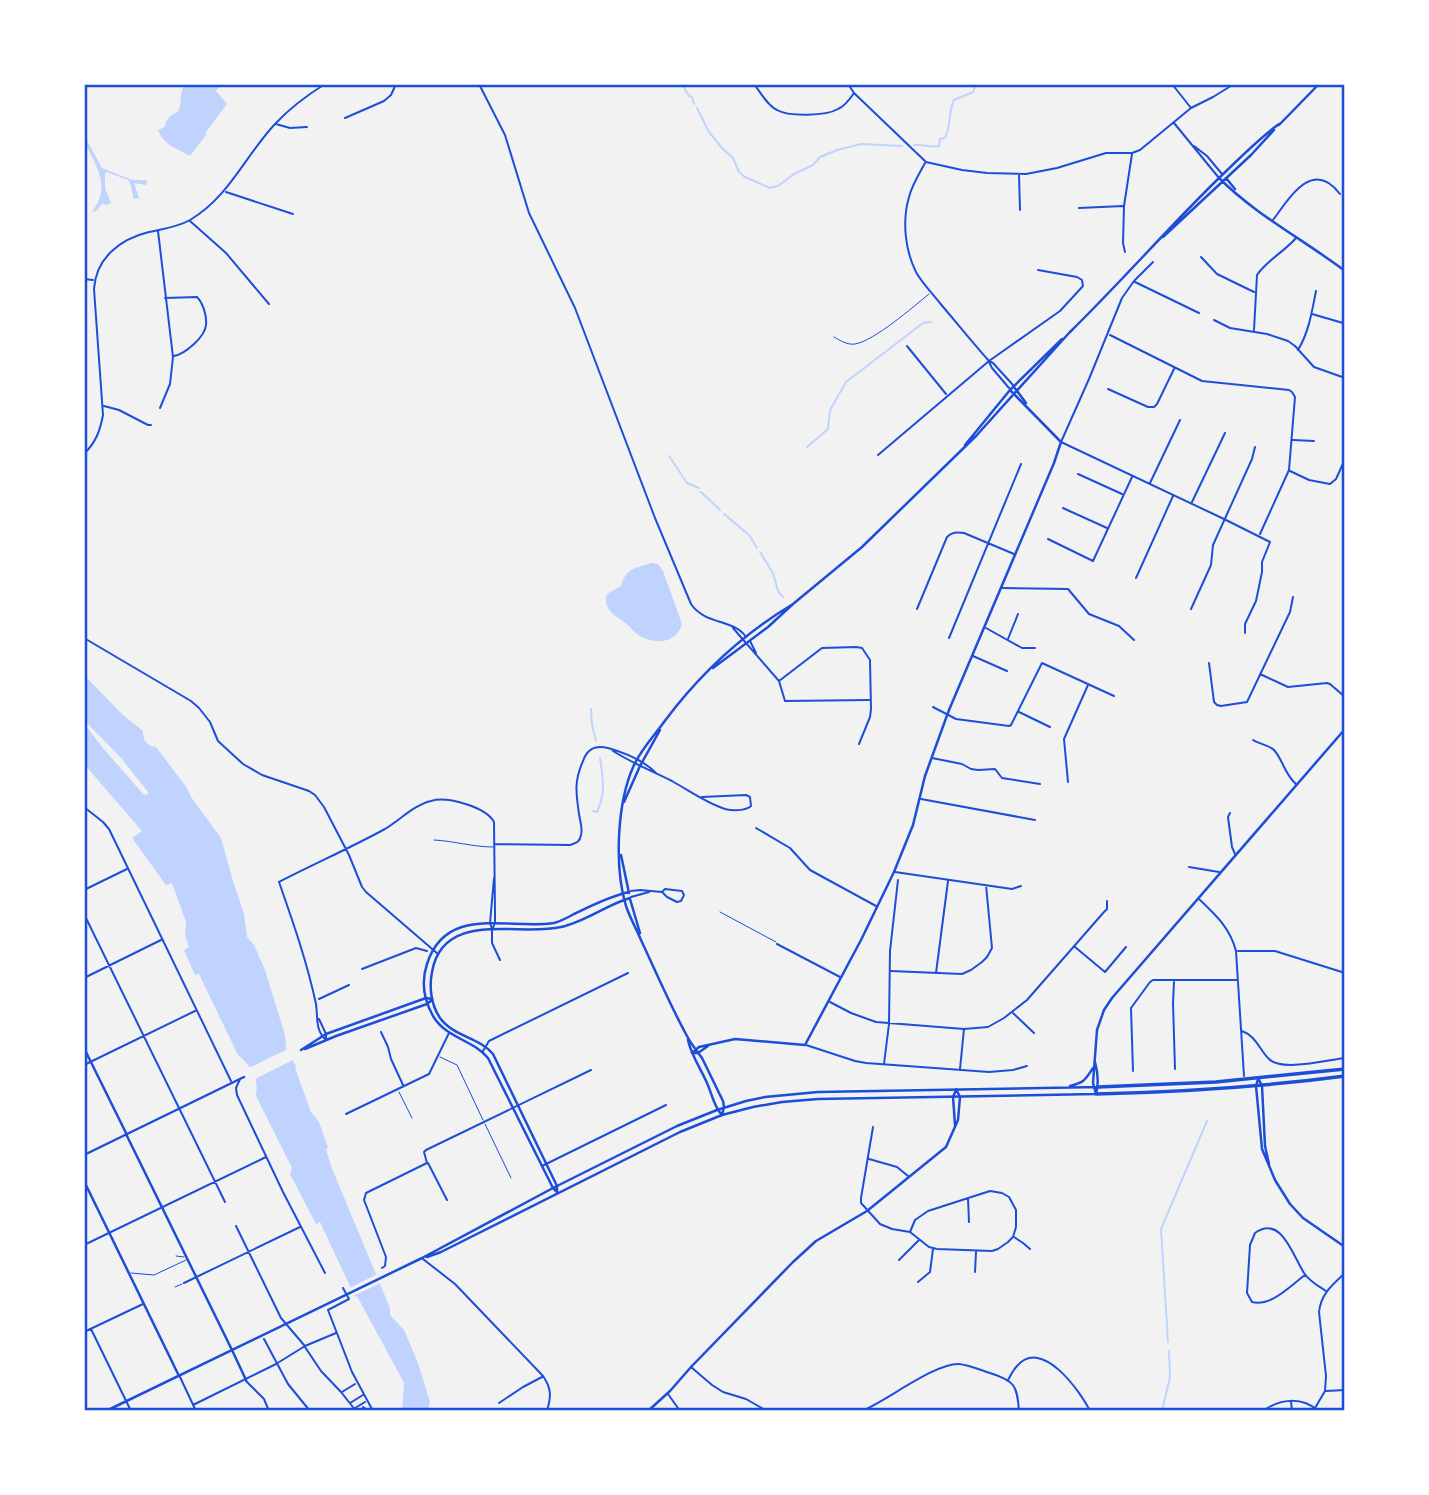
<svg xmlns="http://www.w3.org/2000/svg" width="1429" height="1495" viewBox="0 0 1429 1495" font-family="'Exo 2',sans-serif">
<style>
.water{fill:#bfd3fe}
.pier{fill:#f2f2f2}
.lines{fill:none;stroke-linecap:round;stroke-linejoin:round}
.stream{stroke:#bfd3fe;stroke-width:2}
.service{stroke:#1d4ed8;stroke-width:1}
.pedestrian{stroke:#1d4ed8;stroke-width:2}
.minor{stroke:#1d4ed8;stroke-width:2}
.tertiary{stroke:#1d4ed8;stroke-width:2.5}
.secondary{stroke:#1d4ed8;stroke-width:2.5}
.primary{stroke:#1d4ed8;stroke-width:3.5}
.neatline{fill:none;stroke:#1d4ed8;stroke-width:2.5}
</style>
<rect width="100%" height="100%" fill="#f2f2f2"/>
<path class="water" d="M190,84H224L220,86L216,91L227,104L206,132V135L190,156C178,149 162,144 158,130L165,127C165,120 171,114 178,112C183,103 178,94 185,85Z
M84,135L102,168L132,180H147L146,185L134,183L139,198L134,199C131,192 133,187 128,180L107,172L105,174V188L111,203L106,205L103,203L96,211L92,212C107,192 102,177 92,157C89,149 84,145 84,135Z
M651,563L658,564L663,571L682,624C677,643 655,645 640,636C635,633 631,628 627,624C616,616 602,610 607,594L621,586C627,567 634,569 651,563Z
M84,675L123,715L143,731C143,741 146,745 156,747L187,788L191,797L221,838L233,881L244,914L247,937L254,945L265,970L285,1035L286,1048L296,1066L295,1068L311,1112L319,1122L328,1148L326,1149L331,1166L390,1308V1315L404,1330L418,1363L430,1402L428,1411H402L404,1383L357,1296L355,1297L320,1222L316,1224L290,1174L292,1168L256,1096C259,1078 251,1066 238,1055L199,974L195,975L184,950L189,947L185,935L186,922L172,883L166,885L132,838L142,831L84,764V723L102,747L144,795L148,794V792L122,759L84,720Z"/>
<path class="pier" d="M290,1048L295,1059L253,1080L247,1069Z
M380,1273L383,1282L351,1297L347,1289Z"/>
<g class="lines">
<path class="stream" d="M682,84L689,96L692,97L694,104
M697,108L709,132L722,148L733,158L739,172L745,177L770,188L778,186L794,174L813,165L820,157L837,150L861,144L902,146
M914,145C923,144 930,148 939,146L940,139L945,138C951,126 948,113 954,100L973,92L976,84
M807,447L828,429L830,410L846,382L923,323L931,322
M669,456L687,483L699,488
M701,492L720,510
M724,514L749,535L757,548
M760,552L773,573L778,591L783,597
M591,709L592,725L596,741
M593,811L597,812C606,793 603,778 600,758
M1168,1342L1161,1229L1207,1121
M1162,1411L1170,1377L1169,1351"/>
<path class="service" d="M834,337C841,341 847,345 855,344C874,341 913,307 929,294
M434,840C454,841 473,847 493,847
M720,912L776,942
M440,1057L457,1065L483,1120
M399,1092L412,1118
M485,1124L511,1178
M176,1256L184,1257
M131,1273L154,1275L186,1260
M175,1287L182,1284"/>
<path class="pedestrian" d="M362,969L416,948L427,951
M319,999L349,985
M343,1288L349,1299L328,1310L352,1372L373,1411
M305,1347L321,1371L341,1392L356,1411
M342,1392L355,1384
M350,1403L363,1395
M355,1408L365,1402
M368,1411L363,1407L369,1411"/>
<path class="minor" d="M479,84L505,135L529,213L575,308L655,518L691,604C705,625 734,619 746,637
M754,84C761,93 767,105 777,110C789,117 826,116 838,109C845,106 850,99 854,93
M848,84L854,93L926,162L962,170L987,173L1026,174L1057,168L1106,153H1132L1140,150L1191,108L1213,97L1234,84
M1172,84L1191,108
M345,118L384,101L391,95L396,84
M1174,123L1219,178
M276,124L290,128L307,127
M1194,146L1207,156L1222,174
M925,163C919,174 912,185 909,197C902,221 905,250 916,272C922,283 932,293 939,302C956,322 972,342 989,361L993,363L1013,385
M1019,175L1020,210
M226,192L293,214
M1079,208L1123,206
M1273,220C1290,197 1313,158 1340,194
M190,221L226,253L269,304
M158,231L173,357L170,384L160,408
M1125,252L1123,243L1124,206L1132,154
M1201,257L1217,274L1254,292
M1153,262L1134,281L1122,298L1089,379L1061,442L1224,519L1270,542L1262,562V572L1256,601L1245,624V633
M84,279L93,280
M1135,282L1199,313
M165,298L197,297C203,303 207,316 206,325C205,337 185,354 174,356
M1312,314L1343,323
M1214,320L1230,328L1267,334L1288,341L1295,346L1314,367L1345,378
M1254,330L1257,275C1266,261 1284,252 1296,238
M1110,335L1202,381L1289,390L1292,392L1295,397L1289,470L1260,534
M907,346L946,394
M1298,350C1309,332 1312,311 1316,291
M84,357V385
M989,362L992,368L1009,388
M1108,389L1148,407H1154L1157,404L1174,369
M104,406L119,410L148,425H151
M1293,440L1314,441
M84,454C96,442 100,431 103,415L94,289C96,258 120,239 149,232C163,229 178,227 190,220C229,197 245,156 275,124C288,110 309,94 325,84
M878,455L989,361L1060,311L1083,286L1082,280L1077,277L1038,270
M1290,471L1309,480L1330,484L1336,479L1345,459
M1078,474L1122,494
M1150,483L1180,420
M1192,502L1225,433
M1063,508L1107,528
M1048,539L1093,561L1132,477
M1136,578L1173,496
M1002,588L1068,589L1089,614L1119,626L1134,640
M917,609L947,537C952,532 957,532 964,533L1014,554
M1191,609L1211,565L1213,545L1252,459L1255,447
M733,628L779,681L785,701L869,700
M986,628L1022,648H1035
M84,638L191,701L199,708L210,722L218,741L243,764L262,775L309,791L315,795L324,807L349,855L362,887L366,892L438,954
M949,638L1021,464
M1008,639L1018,614
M750,641L756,653
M973,656L1007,671
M1209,663L1214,702L1217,705L1221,706L1247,702L1290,612L1293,597
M1260,674L1288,687L1327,683L1330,684L1345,697
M779,681L822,648L856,647L862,648L870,660L871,709L870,717L859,744
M933,707L956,719L1009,726L1011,725L1042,663L1114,696
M1019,712L1050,727
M1253,740C1259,744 1269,745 1274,750C1283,760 1285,775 1296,784
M613,751C632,763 652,771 672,781C688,790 708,804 725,809C733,811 745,811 751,806L750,797L746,795L702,797
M932,758L962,764L971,769L978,770L995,769L1002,778L1040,784
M1068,782L1064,739L1088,685
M921,799L1035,820
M84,807L103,822L109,829L231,1081
M1230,813L1228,817L1232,847L1235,854
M756,828L790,848L810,870L876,906
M495,844L570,845C576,843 580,842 581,835C583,829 580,821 579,814C576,793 574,781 583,761C587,749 596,745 608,748C626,753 643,760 656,773
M1189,867L1219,872
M895,872L1012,889L1021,886
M494,878L490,923L492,929V943L500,960
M84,890L127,869
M631,891L640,890L662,892L665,889L682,891L684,895L681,901L677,902L667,897L662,892
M631,897L649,892
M1199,899C1216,915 1230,928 1236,951L1244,1076
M84,914L225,1202
M777,944L840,977
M1075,947L1105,972L1126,947
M1238,951H1275L1345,973
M891,971L962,974L971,970L982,962L987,957L992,948L986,885
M936,973L948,881
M84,978L161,940
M1174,982L1173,1003L1175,1069
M830,1002L851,1013L876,1022L964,1029L988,1027L1004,1018L1027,1000L1104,912L1107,909V901
M1013,1013L1034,1033
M319,1019L326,1034V1040
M1242,1031C1256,1036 1259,1049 1269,1059C1281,1072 1327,1060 1345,1058
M381,1032L388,1047L391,1059L403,1085
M326,1040C315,1030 318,1018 316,1004C307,962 293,922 279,882C314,864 350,848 385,829C400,820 414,805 431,801C447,796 486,807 494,822L495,912V922L493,928
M806,1045L855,1061L866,1063L989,1072L1013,1070L1027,1066
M483,1051L489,1041L628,973
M884,1064L889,1024L890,951L898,880
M84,1065L195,1011
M960,1069L964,1029
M1133,1071L1131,1008L1150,982L1153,980H1237
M240,1079L236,1088L237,1095L283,1192L325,1273
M346,1114L429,1074L449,1033
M873,1127L861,1198V1203L880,1224L892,1229L910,1232L929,1247L937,1249L992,1251L998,1249L1008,1242L1013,1237L1016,1227V1210L1009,1197L1002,1193L990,1191L928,1211L915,1220L910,1232
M869,1159L897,1167L908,1176
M428,1163L447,1200
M542,1166L666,1105
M968,1198L969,1222
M236,1226L281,1318L304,1345
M1014,1237L1023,1243L1030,1249
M84,1245L266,1157
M423,1259L455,1284L543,1376C552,1389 551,1397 547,1411
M899,1260L919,1240
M382,1268L385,1266L386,1257L364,1200L366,1193L427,1163L424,1152L426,1150L591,1070
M975,1272L976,1252
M1305,1275C1290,1286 1271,1307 1252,1302L1247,1293L1250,1245L1255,1233C1281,1214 1293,1256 1304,1273C1309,1281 1318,1286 1326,1291
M918,1282L930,1272L933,1249
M184,1283L300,1227
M91,1329L131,1411
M84,1332L143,1304
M264,1339L288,1384L310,1411
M691,1367L712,1385L723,1392L746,1399L767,1411
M180,1377L196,1411
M1008,1380C1011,1375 1013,1370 1017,1366C1042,1337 1080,1391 1090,1411
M246,1381L264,1399L269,1411
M1326,1391L1345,1390
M668,1394L680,1411
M1291,1401L1292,1411
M499,1403L523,1387L542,1377
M193,1405L276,1364L305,1346L336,1333
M1315,1408L1325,1391L1326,1376L1319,1312C1321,1294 1332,1285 1345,1273
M862,1411C888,1400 935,1363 959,1364C969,1365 980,1370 990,1373C1015,1381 1017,1385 1019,1411
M918,1411L922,1409
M1263,1411C1279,1399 1302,1396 1318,1411"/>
<path class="tertiary" d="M1279,125L1319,84
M1219,178C1256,215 1304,240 1345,271
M1226,178L1235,189
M1163,237L1251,155L1274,130
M1070,332C1121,282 1168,228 1219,178C1239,159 1257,140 1279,124
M1014,387L1026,403
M965,445L1010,390L1062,339
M713,668L768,627L793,604L862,547L976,436L1069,333
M624,802L640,766L660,730
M621,855L629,893
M630,899L640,933
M688,1040C691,1055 701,1069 707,1083C712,1094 714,1107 722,1115
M84,1048L126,1133
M692,1053L699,1047L735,1039L805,1045L861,940L894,872L913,825L925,776L949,710L1054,463L1061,442L1010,390
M692,1053H698L708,1046
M1258,1078L1262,1086L1265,1146L1269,1164
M1258,1079L1256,1086L1262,1149L1275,1180L1290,1204L1303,1218L1345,1247
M722,1115L724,1107L723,1101C716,1087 709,1072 702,1058C697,1051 691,1044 687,1036C670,1005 656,972 641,940C636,928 630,918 626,906C614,866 617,802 634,765C642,748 654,736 664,722C699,675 743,634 793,604
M955,1125L953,1097L956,1090
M557,1192L553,1188L488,1058C472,1039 447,1039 433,1016C424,1000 421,982 427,964C446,904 509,930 554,923C561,921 567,918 574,914C591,906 610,896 629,892
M557,1192V1186L493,1054C479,1037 454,1037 440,1018C431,1005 429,987 432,972C443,909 519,937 561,927C585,922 606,905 630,898
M232,1350L246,1380
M648,1411L670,1391L691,1367L793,1262L816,1241L867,1211L946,1147L958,1120L960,1097L956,1089"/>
<path class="secondary" d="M305,1049L336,1036L427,1004L432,1000
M301,1050L326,1034L426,998L432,999
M1095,1062C1098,1073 1099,1083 1096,1094
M1070,1086C1085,1082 1085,1080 1093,1068
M1096,1094L1093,1083L1097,1030L1104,1010L1112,998L1345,729
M126,1134L232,1350
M84,1155L244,1077
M84,1181L179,1376
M427,1257L441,1252L680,1132L722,1115L753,1107L782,1102L818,1099L1096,1094
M106,1411L422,1258L553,1188L677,1126L717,1110L746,1101L765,1097L818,1092L1098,1087"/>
<path class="primary" d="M1098,1087L1216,1082L1345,1069
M1096,1094C1179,1092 1262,1087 1345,1076"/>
</g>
<rect width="1429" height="1495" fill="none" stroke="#ffffff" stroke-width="172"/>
<rect x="86" y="86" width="1257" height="1323" class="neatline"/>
</svg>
